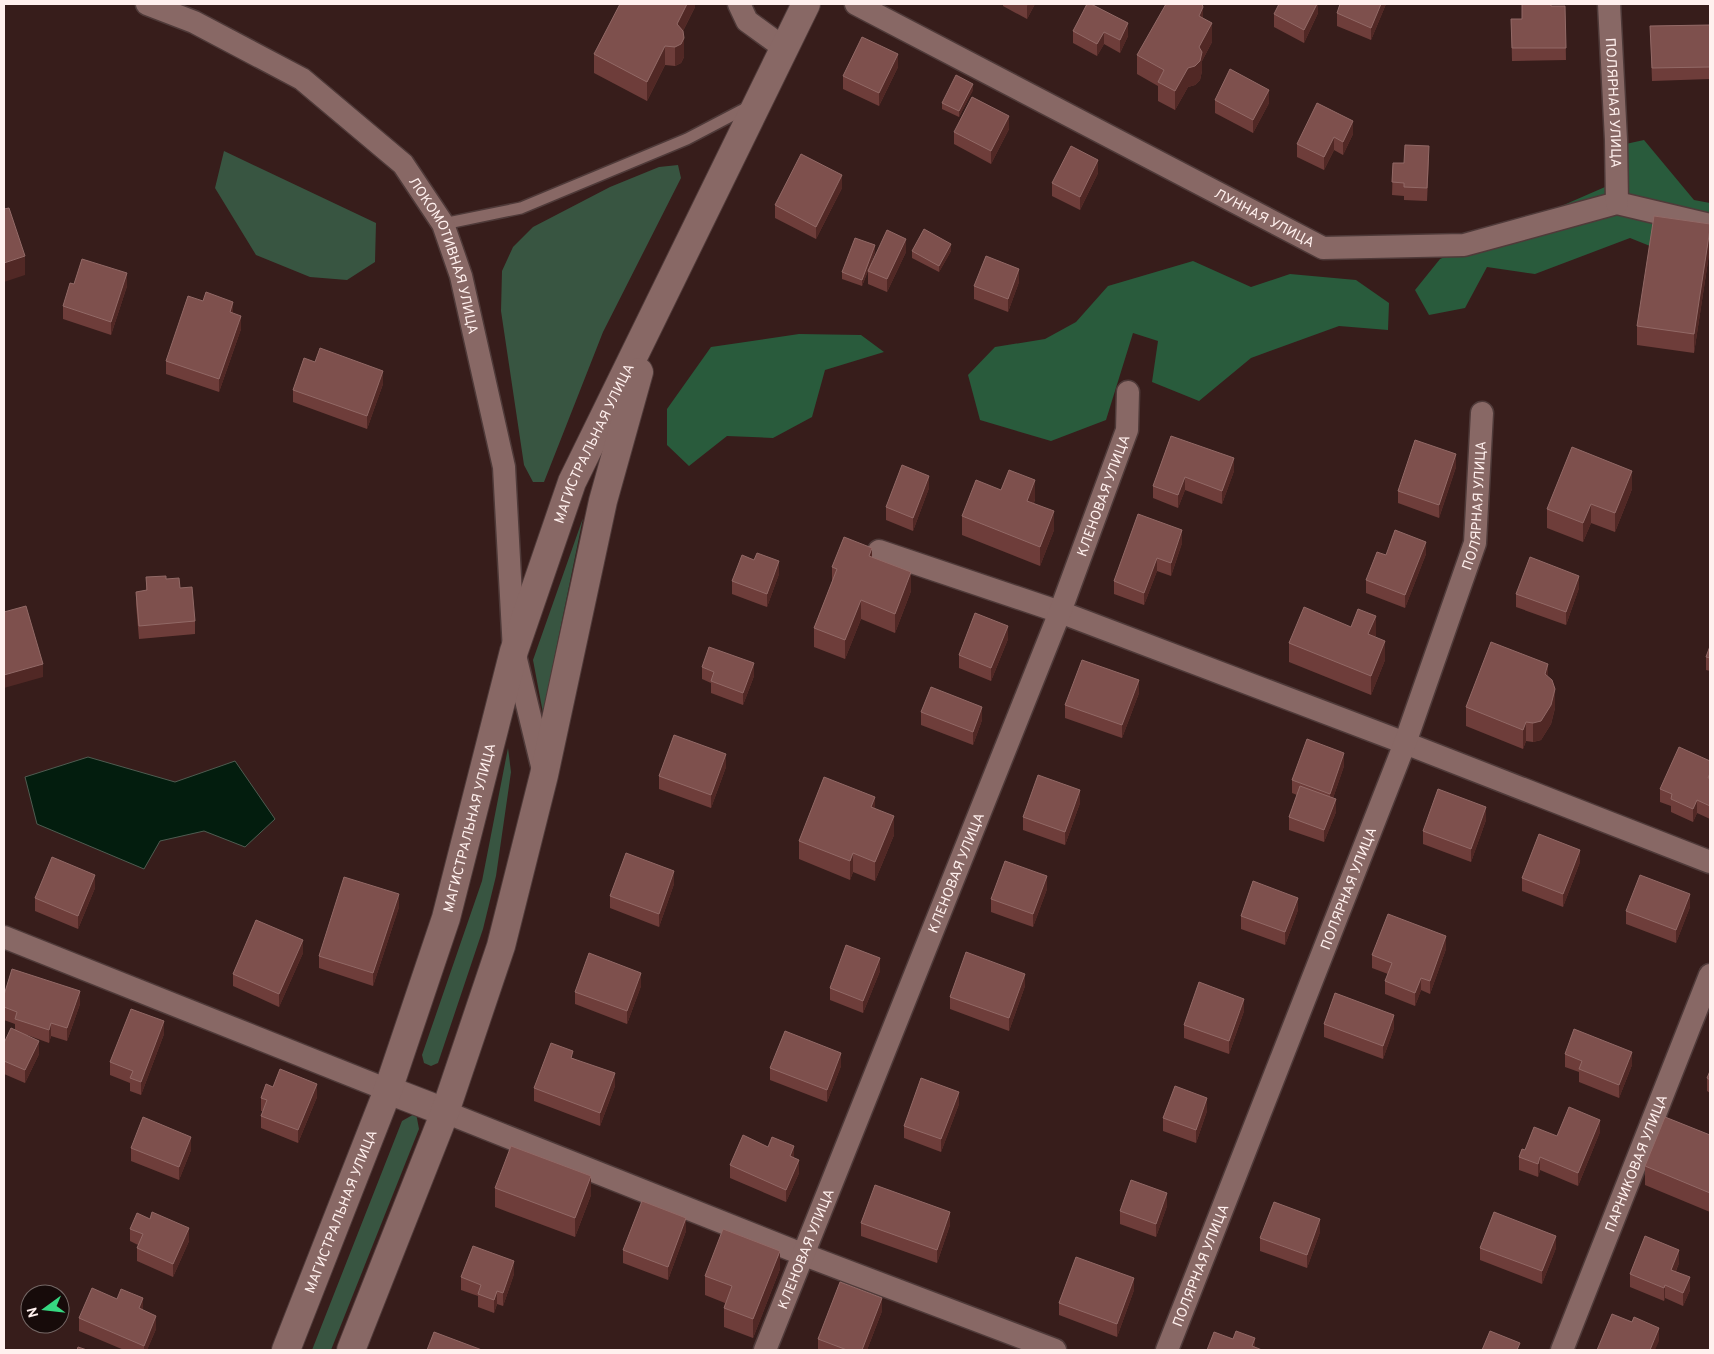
<svg xmlns="http://www.w3.org/2000/svg" width="1714" height="1354" viewBox="0 0 1714 1354" font-family="Overpass,sans-serif">
<style>
.green{fill:#385541}
.forest{fill:#295b3c}
.water{fill:#031d0e;stroke:#4f5c51}
.lines{fill:none;stroke-linecap:round;stroke-linejoin:round}
.lane-casing{stroke:#4f3a39;stroke-width:14}
.street-casing{stroke:#4f3a39;stroke-width:25}
.secondary-casing{stroke:#4f3a39;stroke-width:30}
.lane{stroke:#886865;stroke-width:11}
.street{stroke:#886865;stroke-width:22}
.secondary{stroke:#886865;stroke-width:28}
.wall{fill:#6e3d3a}
.shaded-wall{fill:#512825}
.building{fill:#7e504d;stroke:#926966}
.labels{text-anchor:middle;stroke-width:4.5;stroke-linejoin:round;paint-order:stroke}
.street-label{font-size:14px;fill:#fff0ee;stroke:#170b0a}
</style>
<rect width="100%" height="100%" fill="#371d1b"/>
<path class="green" d="M224,151L376,223L375,262L347,280L310,277L256,255L215,188Z
M678,165L681,178L603,332L544,482H533L524,465L501,311L502,271L513,247L533,227L610,187L659,167Z
M583,518L543,713L533,660Z
M508,748L511,772L496,876L483,929L438,1063L431,1066L424,1063L422,1055L482,881Z
M416,1113L419,1129L331,1350H312L402,1121Z"/>
<path class="forest" d="M1644,140L1694,200L1710,203V253L1685,260L1630,238L1535,274L1487,267L1465,308L1429,315L1415,290L1440,259L1605,187L1621,145Z
M1193,261L1251,287L1290,274L1356,280L1389,303L1388,330L1339,326L1251,358L1199,401L1152,382L1158,341L1133,333L1106,420L1051,441L980,420L968,375L995,347L1045,339L1076,322L1108,286Z
M799,334L861,335L884,352L825,370L812,417L773,438L727,436L689,466L667,445V409L711,347Z"/>
<path class="water" d="M88,757L175,782L235,761L275,819L245,847L204,831L160,841L144,869L37,824L25,777Z"/>
<g class="lines">
<defs>
<path id="lane" d="M443,224L521,208L687,139L750,106"/>
<g id="street">
<path id="s1" d="M147,4L194,22L302,79L403,164L443,224L461,276L504,467L514,651L544,774"/>
<path d="M739,4L747,21L784,48"/>
<path id="s2" d="M856,4L1323,248L1464,245L1617,203L1710,225"/>
<path id="s3" d="M1609,4L1616,140L1617,203"/>
<path d="M879,551L1060,612L1405,743L1710,862"/>
<path d="M4,937L388,1090"/>
<path d="M445,1112L802,1254L1055,1350"/>
<path id="s4" d="M765,1350L1060,612L1127,430L1128,392"/>
<path id="s5" d="M1167,1350L1405,743L1475,543L1482,413"/>
<path id="s6" d="M1562,1350L1710,975"/>
</g>
<g id="secondary">
<path d="M388,1090L445,1112"/>
<path id="s7" d="M286,1350L388,1090L446,918L514,651L572,482L806,4"/>
<path d="M351,1350L445,1112L501,946L544,775L603,501L639,372"/>
</g>
</defs>
<use href="#lane" class="lane-casing"/>
<use href="#street" class="street-casing"/>
<use href="#secondary" class="secondary-casing"/>
<use href="#lane" class="lane"/>
<use href="#street" class="street"/>
<use href="#secondary" class="secondary"/>
</g>
<path class="wall" d="M695,4V7L683,31L684,57L681,63L675,66L665,65L647,101L594,73V54Z
M1003,4H1035L1027,19L1003,6Z
M1318,4V13L1304,43L1274,27V14Z
M1340,4H1386L1371,40L1337,26V13Z
M1551,6H1565L1566,60L1512,61L1511,19H1522Z
M1203,18L1212,42L1202,61V71L1200,80L1195,85L1188,87L1175,110L1158,101V86L1137,74V55Z
M1128,23V36L1120,53L1104,44L1097,56L1073,43V31Z
M1710,25V79L1652,81L1650,26Z
M898,67L879,106L843,89V76Z
M973,90L959,117L942,109V103Z
M1215,100L1269,103L1253,133L1215,113Z
M1009,129L991,164L954,144V132Z
M1353,134L1343,155L1334,150L1324,170L1297,157V144Z
M1429,159L1427,201L1404,200V196L1392,195L1393,163H1404Z
M1098,173L1080,210L1052,196V183Z
M842,188L816,239L775,218V205Z
M1710,224V248L1694,353L1637,345V326Z
M912,251H951L939,272L912,258Z
M875,252L869,269L906,252L887,292L868,284V271L862,286L842,279V272Z
M1019,282L1008,312L974,299V286Z
M74,284L127,286L111,335L63,319V306Z
M233,314L241,329L219,392L166,374V361Z
M315,362L383,384L367,429L293,402V390Z
M1171,436L1234,471L1222,504L1185,490L1178,508L1153,498V486Z
M1456,467L1439,518L1398,503V491Z
M929,488L913,531L886,520V507Z
M1632,489L1615,532L1591,523L1583,542L1547,528V509Z
M1001,490L1035,499L1034,503L1054,530L1040,566L962,535V516Z
M1182,543L1171,576L1157,571L1144,605L1114,594V581Z
M1426,554L1405,608L1366,593V580L1386,555Z
M872,557L911,591L895,633L861,619L845,659L814,647V628L832,582V567Z
M779,574L767,607L732,594V581Z
M146,577L166,579L180,588L195,621V634L139,639L136,604V592L146,591Z
M1579,588L1566,625L1516,607V594Z
M1351,627L1376,635L1375,637L1385,660L1371,695L1289,662V643Z
M1008,639L991,681L959,668V655Z
M1710,646V671L1706,670V657Z
M702,667L754,676L743,705L711,693V683L702,679Z
M1548,677L1555,708L1551,724L1541,740L1533,742L1526,741L1523,749L1466,726V707Z
M1139,693L1122,738L1065,718V705Z
M921,712L982,720L973,745L921,725Z
M1710,761V819L1697,813L1693,822L1671,812V806L1660,802V789Z
M1344,766L1333,798L1336,812L1324,842L1289,830V817L1297,795L1292,793V780Z
M726,767L711,808L659,789V776Z
M1080,803L1065,845L1023,830V817Z
M875,808L894,835L875,881L853,872L850,880L799,859V841Z
M1486,820L1471,862L1423,844V831Z
M1580,862L1563,907L1522,891V878Z
M674,884L659,927L610,908V896Z
M95,888L78,929L35,911V898Z
M1047,889L1033,927L991,912V899Z
M399,907L373,986L319,968V956Z
M1690,907L1676,943L1626,924V911Z
M1298,910L1285,945L1241,929V916Z
M1446,949L1430,994L1421,990L1415,1006L1385,994V981L1388,974L1372,968V955Z
M303,953L279,1007L233,986V974Z
M880,971L863,1013L830,1000V988Z
M641,986L627,1024L575,1004V992Z
M1025,986L1009,1031L950,1009V997Z
M4,995L80,1004L67,1041L51,1036L49,1043L27,1035L39,1054L25,1083L4,1074V1043L15,1030V1024L4,1020Z
M1244,1011L1229,1054L1184,1038V1025Z
M1324,1024L1394,1028L1383,1059L1324,1037Z
M164,1034L141,1095L130,1091V1083L110,1075V1062Z
M1565,1054L1632,1065L1619,1098L1579,1082V1072L1565,1067Z
M573,1058L615,1086L600,1126L534,1101V1088Z
M841,1066L827,1102L770,1080V1068Z
M1710,1071V1093L1707,1091V1078Z
M273,1087L317,1097L298,1143L261,1128V1116L263,1111H261V1098Z
M959,1104L941,1152L904,1138V1126Z
M1207,1111L1196,1143L1163,1131V1118Z
M1600,1132L1578,1186L1540,1170L1538,1177L1519,1170V1157L1525,1150L1557,1136Z
M1710,1135V1212L1645,1185V1166Z
M768,1147L794,1158L799,1173L786,1202L730,1178V1165Z
M131,1148L191,1150L179,1180L131,1161Z
M495,1188L591,1195L575,1237L495,1207Z
M1167,1206L1156,1237L1120,1224V1211Z
M861,1223L950,1225L937,1263L861,1236Z
M130,1229L189,1241L173,1277L137,1261V1248L138,1245L130,1241Z
M686,1231L668,1280L623,1263V1250Z
M1320,1232L1307,1268L1260,1251V1238Z
M1480,1248H1556L1542,1284L1480,1260Z
M1679,1263L1676,1271L1690,1290L1683,1306L1665,1298L1664,1301L1630,1287V1274Z
M780,1269L753,1338L724,1327V1308L725,1303L705,1295V1276Z
M514,1274L503,1306L497,1304L494,1313L478,1307V1296L461,1290V1277Z
M1134,1290L1117,1337L1059,1315V1303Z
M143,1310L156,1329L147,1350H124L79,1331V1318Z
M882,1311L867,1350H818V1339Z"/>
<path class="shaded-wall" d="M687,4H695V7L677,43V24Z
M1028,4H1035L1027,19V6Z
M1317,4H1318V13L1304,43V30Z
M1381,4H1386L1371,40V28Z
M1203,7V26L1199,16Z
M1128,23V36L1120,53V40Z
M1212,23V42L1202,61V71L1200,80L1195,85L1188,87L1175,110V91Z
M1104,32V44L1097,56V44Z
M684,38V57L681,63L675,66V47Z
M665,46V65L647,101V82Z
M898,54V67L879,106V93Z
M973,84V90L959,117V111Z
M1269,90V103L1253,133V120Z
M1009,116V129L991,164V151Z
M1353,121V134L1343,155V142Z
M1334,137V150L1324,170V157Z
M1098,160V173L1080,210V197Z
M842,175V188L816,239V227Z
M1710,229V248L1694,353V334Z
M906,239V252L887,292V279Z
M951,244V251L939,272V266Z
M875,245V252L862,286V280Z
M25,256V275L4,282V263Z
M1019,269V282L1008,312V299Z
M127,273V286L111,335V322Z
M233,302V314L230,312Z
M241,316V329L219,392V379Z
M383,371V384L367,429V416Z
M1456,454V467L1439,518V505Z
M1234,458V471L1222,504V491Z
M1632,471V489L1615,532V513Z
M929,476V488L913,531V518Z
M1185,477V490L1178,508V495Z
M1035,480V499L1027,520V501Z
M1591,504V523L1583,542V523Z
M1054,511V530L1040,566V547Z
M1182,530V543L1171,576V563Z
M1426,542V554L1405,608V595Z
M872,548V567L869,556Z
M1157,558V571L1144,605V593Z
M779,561V574L767,607V594Z
M911,572V591L895,633V614Z
M1579,576V588L1566,625V612Z
M861,600V619L845,659V640Z
M1376,616V635L1368,653V634Z
M1008,626V639L991,681V668Z
M1385,641V660L1371,695V676Z
M754,663V676L743,705V693Z
M43,664V677L4,688V675Z
M1548,664V683L1545,674Z
M1139,680V693L1122,738V725Z
M1555,689V708L1551,724L1541,740L1533,742V723Z
M982,707V720L973,745V732Z
M1526,722V741L1523,749V730Z
M1344,753V766L1330,807V794Z
M726,754V767L711,808V795Z
M1080,790V803L1065,845V832Z
M875,797V816L871,807Z
M1336,799V812L1324,842V830Z
M1697,800V813L1693,822V809Z
M1486,807V820L1471,862V849Z
M894,816V835L875,881V862Z
M1580,850V862L1563,907V894Z
M853,853V872L850,880V861Z
M674,871V884L659,927V914Z
M95,875V888L78,929V916Z
M1047,876V889L1033,927V914Z
M399,894V907L373,986V973Z
M1690,894V907L1676,943V930Z
M1298,898V910L1285,945V932Z
M1446,936V949L1430,994V981Z
M303,940V953L279,1007V994Z
M880,958V971L863,1013V1001Z
M641,973V986L627,1024V1011Z
M1025,974V986L1009,1031V1018Z
M1421,978V990L1415,1006V993Z
M80,991V1004L67,1041V1028Z
M1244,999V1011L1229,1054V1041Z
M1394,1015V1028L1383,1059V1046Z
M164,1021V1034L141,1095V1082Z
M51,1023V1036L49,1043V1030Z
M39,1041V1054L25,1083V1070Z
M1632,1052V1065L1619,1098V1085Z
M841,1053V1066L827,1102V1090Z
M615,1073V1086L600,1126V1113Z
M317,1084V1097L298,1143V1130Z
M959,1092V1104L941,1152V1139Z
M1207,1098V1111L1196,1143V1130Z
M5,1115V1127L4,1130V1117Z
M1600,1120V1132L1578,1186V1173Z
M191,1137V1150L179,1180V1167Z
M794,1146V1159L790,1156Z
M1540,1157V1170L1538,1177V1164Z
M799,1160V1173L786,1202V1190Z
M591,1176V1195L575,1237V1218Z
M1167,1193V1206L1156,1237V1224Z
M950,1212V1225L937,1263V1250Z
M686,1218V1231L668,1280V1267Z
M1320,1219V1232L1307,1268V1255Z
M189,1228V1241L173,1277V1264Z
M1556,1236V1248L1542,1284V1271Z
M1679,1250V1263L1671,1282V1270Z
M780,1251V1269L753,1338V1319Z
M514,1261V1274L503,1306V1293Z
M1690,1277V1290L1683,1306V1293Z
M1134,1278V1290L1117,1337V1324Z
M1665,1285V1298L1664,1301V1288Z
M497,1291V1304L494,1313V1300Z
M143,1298V1311L139,1308Z
M882,1298V1311L867,1350H862Z
M156,1316V1329L147,1350H144V1346Z
M1659,1328V1341L1655,1350H1650Z
M1255,1338V1350L1252,1346Z"/>
<path class="building" d="M620,4H687L677,24L683,31L684,38L681,44L675,47L665,46L647,82L594,54Z
M1087,4H1091L1128,23L1120,40L1104,32L1097,44L1073,31Z
M1166,4H1202L1203,7L1199,16L1212,23L1199,47L1202,52L1200,61L1195,66L1188,68L1175,91L1158,82L1164,70L1137,55Z
M1279,4H1317L1304,30L1274,14Z
M1340,4H1381L1371,28L1337,13Z
M1522,4H1551V6H1565L1566,48H1512L1511,19H1522Z
M1710,25V67L1652,68L1650,26Z
M862,37L898,54L879,93L843,76Z
M1230,69L1269,90L1253,120L1215,100Z
M956,75L973,84L959,111L942,103Z
M972,97L1009,116L991,151L954,132Z
M1317,103L1353,121L1343,142L1334,137L1324,157L1297,144Z
M1405,145L1429,146L1427,188L1404,187V183L1392,182L1393,163H1404Z
M1071,146L1098,160L1080,197L1052,183Z
M801,154L842,175L816,227L775,205Z
M9,208L25,256L4,263V209Z
M1654,216L1710,224V229L1694,334L1637,326Z
M924,229L951,244L939,266L912,251Z
M887,230L906,239L887,279L868,271Z
M855,238L875,245L862,280L842,272Z
M986,256L1019,269L1008,299L974,286Z
M82,259L127,273L111,322L63,306L70,283L74,284Z
M206,292L233,302L230,312L241,316L219,379L166,361L188,296L203,301Z
M320,348L383,371L367,416L293,390L304,358L315,362Z
M1171,436L1234,458L1222,491L1185,477L1178,495L1153,486Z
M1415,440L1456,454L1439,505L1398,491Z
M1572,447L1632,471L1615,513L1591,504L1583,523L1547,509Z
M902,465L929,476L913,518L886,507Z
M1009,470L1035,480L1027,501L1054,511L1040,547L962,516L976,480L1001,490Z
M1138,514L1182,530L1171,563L1157,558L1144,593L1114,581Z
M1395,530L1426,542L1405,595L1366,580L1377,552L1386,555Z
M844,537L872,548L869,556L911,572L895,614L861,600L845,640L814,628L837,569L832,567Z
M757,553L779,561L767,594L732,581L742,555L754,560Z
M1530,557L1579,576L1566,612L1516,594Z
M166,576V579L179,578L180,588L192,587L195,621L139,626L136,592L147,590L146,577Z
M26,606L43,664L4,675V612Z
M1304,607L1351,627L1358,609L1376,616L1368,634L1385,641L1371,676L1289,643Z
M975,613L1008,626L991,668L959,655Z
M1491,642L1548,664L1545,674L1552,680L1555,689L1551,705L1541,721L1533,723L1526,722L1523,730L1466,707Z
M1710,646V658L1706,657Z
M709,647L754,663L743,693L711,681L714,672L702,667Z
M1082,660L1139,680L1122,725L1065,705Z
M931,687L982,707L973,732L921,712Z
M674,735L726,754L711,795L659,776Z
M1307,739L1344,753L1330,794L1292,780Z
M1679,747L1710,761V773L1708,778H1710V806L1697,800L1693,809L1671,799L1672,794L1660,789Z
M1038,775L1080,790L1065,832L1023,817Z
M824,777L875,797L871,807L894,816L875,862L853,853L850,861L799,841Z
M1300,786L1336,799L1324,830L1289,817Z
M1438,789L1486,807L1471,849L1423,831Z
M1539,834L1580,850L1563,894L1522,878Z
M626,853L674,871L659,914L610,896Z
M52,857L95,875L78,916L35,898Z
M1005,861L1047,876L1033,914L991,899Z
M1640,875L1690,894L1676,930L1626,911Z
M344,877L399,894L373,973L319,956Z
M1253,881L1298,898L1285,932L1241,916Z
M1388,914L1446,936L1430,981L1421,978L1415,993L1385,981L1392,963L1372,955Z
M256,920L303,940L279,994L233,974Z
M846,945L880,958L863,1001L830,988Z
M966,952L1025,974L1009,1018L950,997Z
M589,953L641,973L627,1011L575,992Z
M12,969L80,991L67,1028L51,1023L49,1030L15,1019L17,1012L4,1007V995Z
M1199,982L1244,999L1229,1041L1184,1025Z
M1335,993L1394,1015L1383,1046L1324,1024Z
M131,1009L164,1021L141,1082L130,1078L133,1071L110,1062Z
M11,1028L39,1041L25,1070L4,1061V1043Z
M1574,1029L1632,1052L1619,1085L1579,1069L1582,1061L1565,1054Z
M785,1031L841,1053L827,1090L770,1068Z
M551,1043L573,1051L571,1058L615,1073L600,1113L534,1088Z
M280,1069L317,1084L298,1130L261,1116L267,1100L261,1098L266,1084L273,1087Z
M1710,1071V1080L1707,1078Z
M921,1078L959,1092L941,1139L904,1126Z
M1175,1086L1207,1098L1196,1130L1163,1118Z
M1569,1107L1600,1120L1578,1173L1540,1157L1538,1164L1519,1157L1522,1149L1525,1150L1534,1127L1557,1136Z
M143,1117L191,1137L179,1167L131,1148Z
M1665,1117L1710,1135V1193L1645,1166Z
M743,1135L768,1147L772,1137L794,1146L790,1156L799,1160L786,1190L730,1165Z
M511,1146L591,1176L575,1218L495,1188Z
M1131,1180L1167,1193L1156,1224L1120,1211Z
M875,1185L950,1212L937,1250L861,1223Z
M642,1201L686,1218L668,1267L623,1250Z
M1274,1202L1320,1219L1307,1255L1260,1238Z
M152,1212L189,1228L173,1264L137,1248L143,1234L130,1229L137,1213L150,1219Z
M1494,1212L1556,1236L1542,1271L1480,1248Z
M723,1229L780,1251L753,1319L724,1308L732,1286L705,1276Z
M1645,1236L1679,1250L1671,1270L1690,1277L1683,1293L1665,1285L1664,1288L1630,1274Z
M473,1246L514,1261L503,1293L497,1291L494,1300L478,1294L481,1285L461,1277Z
M1076,1257L1134,1278L1117,1324L1059,1303Z
M840,1282L882,1298L862,1350H847L818,1339Z
M92,1288L117,1299L121,1289L143,1298L139,1308L156,1316L144,1346L79,1318Z
M1612,1314L1632,1322L1634,1317L1659,1328L1650,1350H1597Z
M1236,1331L1255,1338L1252,1346L1262,1350H1207L1214,1332L1233,1339Z
M1490,1331L1520,1343L1517,1350H1482Z
M434,1332L482,1350H427Z
M78,1347L87,1350H77Z"/>
<g class="labels">
<g class="street-label">
<text dy="5" stroke="none"><textPath href="#s3" startOffset="99">ПОЛЯРНАЯ УЛИЦА</textPath></text>
<text dy="5" stroke="none"><textPath href="#s2" startOffset="461">ЛУННАЯ УЛИЦА</textPath></text>
<text dy="5" stroke="none"><textPath href="#s1" startOffset="406">ЛОКОМОТИВНАЯ УЛИЦА</textPath></text>
<text dy="5" stroke="none"><textPath href="#s7" startOffset="959">МАГИСТРАЛЬНАЯ УЛИЦА</textPath></text>
<text dy="5" stroke="none"><textPath href="#s4" startOffset="919">КЛЕНОВАЯ УЛИЦА</textPath></text>
<text dy="5" stroke="none"><textPath href="#s5" startOffset="901">ПОЛЯРНАЯ УЛИЦА</textPath></text>
<text dy="5" stroke="none"><textPath href="#s7" startOffset="554">МАГИСТРАЛЬНАЯ УЛИЦА</textPath></text>
<text dy="5" stroke="none"><textPath href="#s4" startOffset="514">КЛЕНОВАЯ УЛИЦА</textPath></text>
<text dy="5" stroke="none"><textPath href="#s5" startOffset="496">ПОЛЯРНАЯ УЛИЦА</textPath></text>
<text dy="5" stroke="none"><textPath href="#s6" startOffset="201">ПАРНИКОВАЯ УЛИЦА</textPath></text>
<text dy="5" stroke="none"><textPath href="#s7" startOffset="149">МАГИСТРАЛЬНАЯ УЛИЦА</textPath></text>
<text dy="5" stroke="none"><textPath href="#s4" startOffset="109">КЛЕНОВАЯ УЛИЦА</textPath></text>
<text dy="5" stroke="none"><textPath href="#s5" startOffset="91">ПОЛЯРНАЯ УЛИЦА</textPath></text>
</g>
</g>
<rect width="1714" height="1354" fill="none" stroke="#fff0ee" stroke-width="10"/>
<g transform="translate(45 1309) rotate(255)"><circle r="24" fill="#170b0a" stroke="#746765"/>
<path d="M0-4L9 19L0 12L-9 19Z" fill="#36d881"/>
<text y="-8" font-size="14" font-weight="bold" text-anchor="middle" fill="#fff0ee">N</text>
</g>
</svg>
